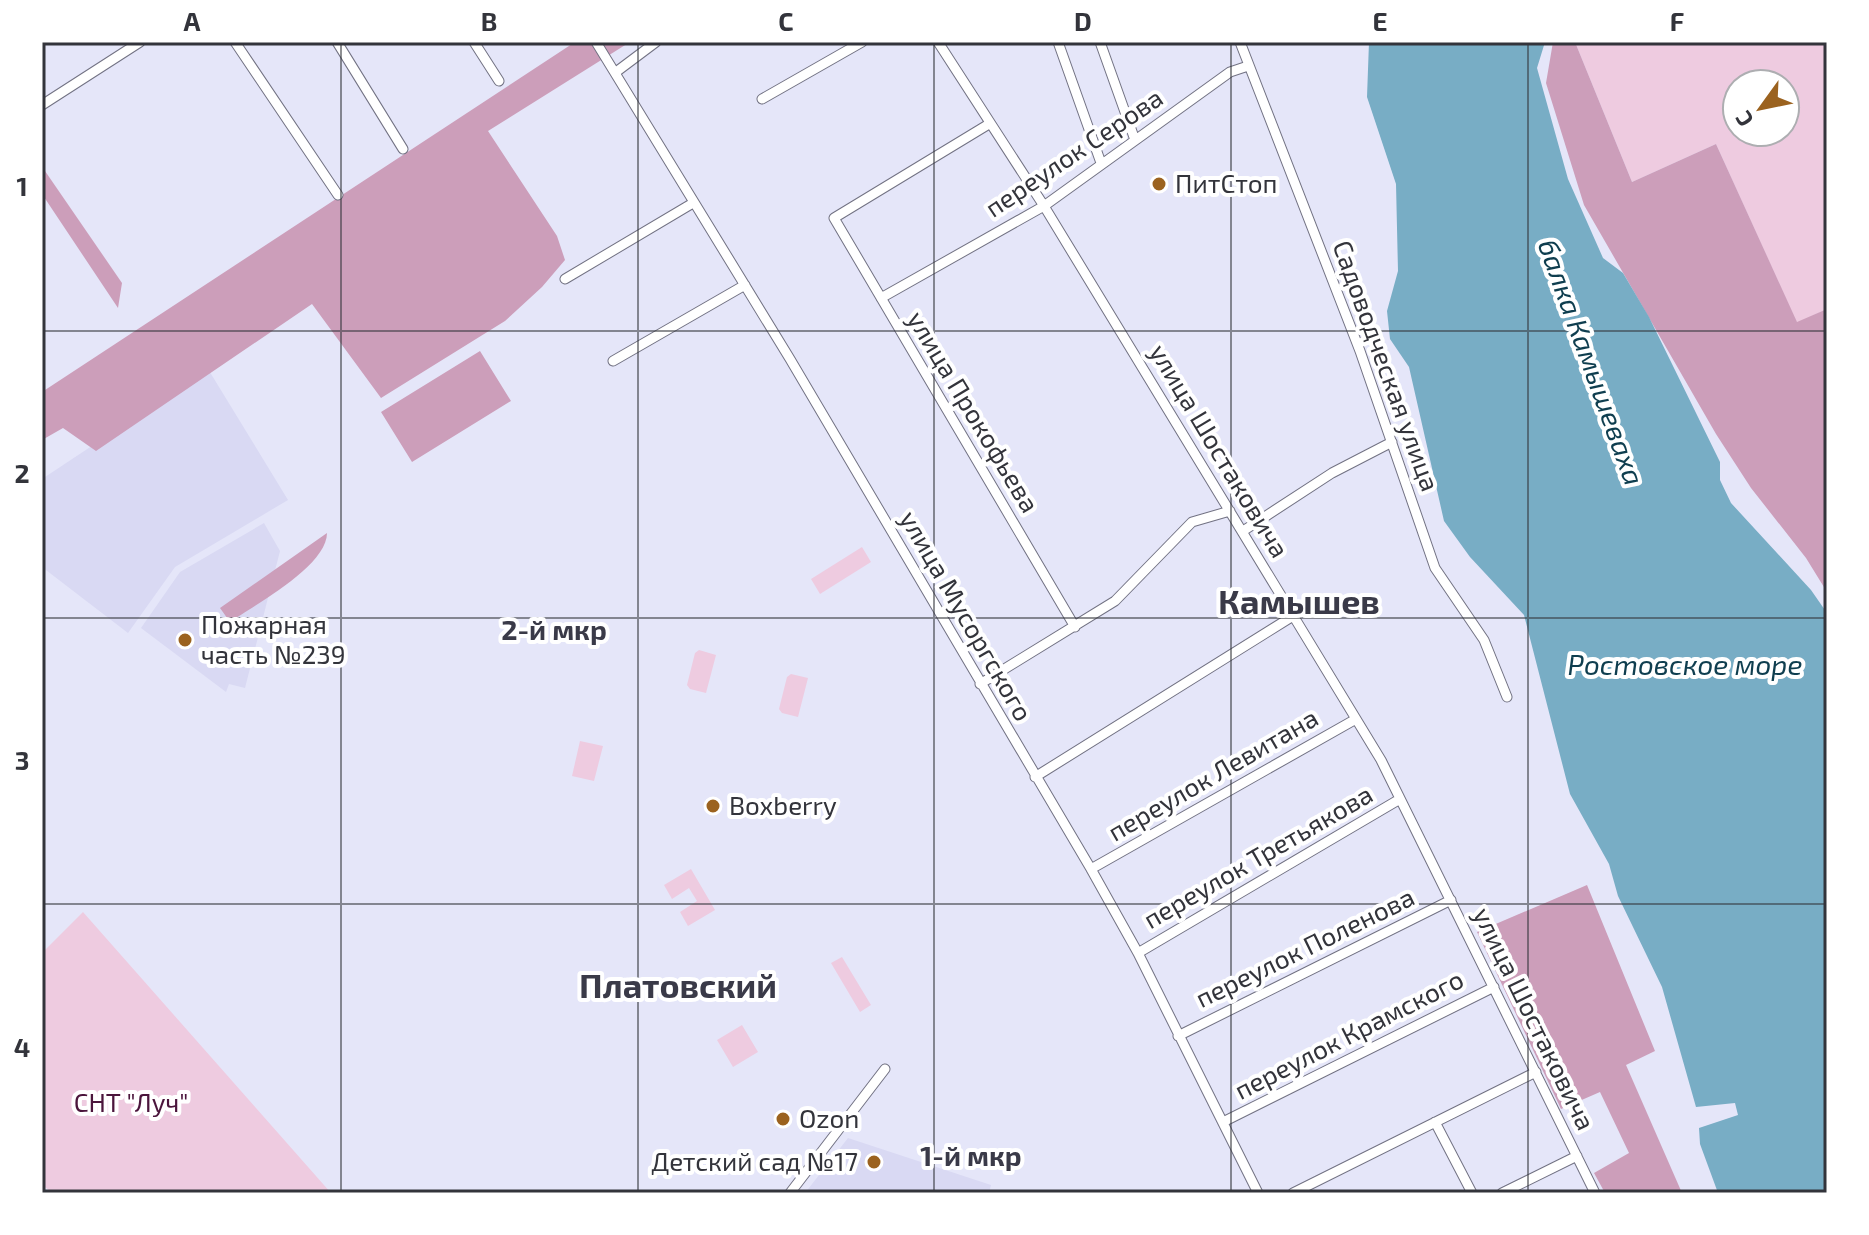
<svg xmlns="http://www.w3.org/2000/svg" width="1869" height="1235" viewBox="0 0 1869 1235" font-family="'Exo 2',sans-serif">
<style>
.built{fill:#d9d9f3}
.green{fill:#eecbe0;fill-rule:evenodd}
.forest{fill:#cc9eba}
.water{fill:#78adc5}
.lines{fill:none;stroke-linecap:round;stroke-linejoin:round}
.street-casing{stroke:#727283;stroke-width:11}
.street{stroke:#fff;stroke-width:9}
.grid{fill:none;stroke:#33343b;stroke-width:2;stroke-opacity:0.55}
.poi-dot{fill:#9b621f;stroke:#fff;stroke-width:3}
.labels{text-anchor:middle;stroke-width:8;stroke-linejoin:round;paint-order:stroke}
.street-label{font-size:26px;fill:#33343b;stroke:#fff}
.poi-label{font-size:26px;fill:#33343b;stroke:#fff;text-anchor:start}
.park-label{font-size:26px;fill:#4b153c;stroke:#fff}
.water-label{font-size:28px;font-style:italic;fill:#0f3e4f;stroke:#fff}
.neighbourhood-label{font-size:28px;font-weight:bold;fill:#3a3a48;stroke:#fff}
.district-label{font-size:34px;font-weight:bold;fill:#3a3a48;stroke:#fff}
.neatline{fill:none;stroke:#33343b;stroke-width:3}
.grid-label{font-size:26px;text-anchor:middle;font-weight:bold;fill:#33343b}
</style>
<rect width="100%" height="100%" fill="#e5e6f9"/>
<path class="built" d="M208,369L288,500L175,567L128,633L42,567V479Z
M264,523L280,551L245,688L229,684L226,692L141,628L180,572Z
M848,1138L991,1185L989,1193H805Z"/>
<path class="green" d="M1575,42H1827V309L1797,323L1716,144L1632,182ZM1737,84H1785V132H1737Z
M862,547L871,562L820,594L811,579Z
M699,650L716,655L706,693L690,689L687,685L695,653Z
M791,674L808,678L798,717L782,713L779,709L787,677Z
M580,741L603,746L594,781L572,776Z
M691,869L715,910L688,926L680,912L697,901L689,888L672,899L664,885Z
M83,912L331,1193H53L42,1185V953Z
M842,957L871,1005L860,1012L831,963Z
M742,1025L758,1052L733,1067L717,1040Z"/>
<path class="forest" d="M575,42H630L488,131L557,236L565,260L542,287L505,321L381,398L312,304L96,451L63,428L42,440V392Z
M1553,42H1575L1632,182L1716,144L1797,322L1827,309V592L1806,558L1751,488L1716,434L1584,205L1546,83Z
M45,171L122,283L118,308L42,194V176Z
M480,351L511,401L412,462L381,412Z
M327,533C327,566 256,604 230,622L220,608Z
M1587,885L1655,1051L1626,1065L1682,1193H1605L1594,1173L1629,1153L1600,1092L1561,1109L1477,932Z"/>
<path class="water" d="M1369,42H1545L1537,68L1568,179L1603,258L1623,273L1649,317L1720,462V480L1731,503L1811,590L1827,613V1193H1718L1700,1144L1699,1128L1738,1115L1735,1103L1696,1107L1662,987L1618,896L1609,864L1570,794L1524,615L1470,557L1444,521L1409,367L1390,339L1387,311L1398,271L1396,184L1367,97Z"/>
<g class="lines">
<defs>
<path id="street" d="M235,42L338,195
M337,42L403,149
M474,42L499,81
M596,42L790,359L1091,869L1138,953L1258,1193
M938,42L1044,206L1381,760L1595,1193
M1058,42L1101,163
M1100,42L1135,140
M1240,42L1360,351L1435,568L1484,640L1507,697
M616,72L656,42
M762,99L862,42
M42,105L140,42
M989,124L834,218L1075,627
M565,279L693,203
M881,298L1044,206L1230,72L1248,66
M613,361L745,285
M1243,531L1332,473L1392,442
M980,684L1115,601L1192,522L1230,511
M1035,777L1293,616
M1091,869L1356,719
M1138,953L1400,799
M1178,1036L1451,900
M1223,1122L1494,987
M1435,1122L1472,1193
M790,1193L885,1069
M1293,1193L1536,1072
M1502,1193L1577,1156"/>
</defs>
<use href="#street" class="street-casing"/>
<use href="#street" class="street"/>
</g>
<path class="grid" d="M341,42V1193M638,42V1193M934,42V1193M1231,42V1193M1528,42V1193M42,331H1827M42,618H1827M42,904H1827"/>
<g class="poi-dot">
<circle cx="1159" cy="184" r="8"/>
<circle cx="185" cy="640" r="8"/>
<circle cx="713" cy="806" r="8"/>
<circle cx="783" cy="1119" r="8"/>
<circle cx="874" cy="1162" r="8"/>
</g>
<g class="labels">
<g class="street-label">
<text transform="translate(1074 153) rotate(-34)" y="9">переулок Серова</text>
<text transform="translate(1386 366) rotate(70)" y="9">Садоводческая улица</text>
<text transform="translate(973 412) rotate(59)" y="9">улица Прокофьева</text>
<text transform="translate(1219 451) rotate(59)" y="9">улица Шостаковича</text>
<text transform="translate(966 616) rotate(60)" y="9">улица Мусоргского</text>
<text transform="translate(1213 775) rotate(-30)" y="9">переулок Левитана</text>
<text transform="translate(1258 857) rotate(-30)" y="9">переулок Третьякова</text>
<text transform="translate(1305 948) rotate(-26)" y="9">переулок Поленова</text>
<text transform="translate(1534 1019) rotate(64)" y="9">улица Шостаковича</text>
<text transform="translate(1349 1035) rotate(-27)" y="9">переулок Крамского</text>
</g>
<g class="poi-label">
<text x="1175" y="193">ПитСтоп</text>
<text x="201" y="634">Пожарная<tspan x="201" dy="30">часть №239</tspan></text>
<text x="729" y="815">Boxberry</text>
<text x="799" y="1128">Ozon</text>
<text x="858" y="1171" text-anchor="end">Детский сад №17</text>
</g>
<g class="park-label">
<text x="131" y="1112">СНТ "Луч"</text>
</g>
<g class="water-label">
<text transform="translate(1591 362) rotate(70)" y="10">балка Камышеваха</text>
<text x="1685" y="675">Ростовское море</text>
</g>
<g class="neighbourhood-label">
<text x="554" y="640">2-й мкр</text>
<text x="971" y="1166">1-й мкр</text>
</g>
<g class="district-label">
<text x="1299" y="614">Камышев</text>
<text x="678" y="998">Платовский</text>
</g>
</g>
<rect width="1869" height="1235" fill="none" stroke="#ffffff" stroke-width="88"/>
<g transform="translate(1761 108) rotate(237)"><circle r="38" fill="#ffffff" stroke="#adaeb1" stroke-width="2"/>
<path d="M0-6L14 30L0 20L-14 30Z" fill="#9b621f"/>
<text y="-12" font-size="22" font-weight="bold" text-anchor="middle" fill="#33343b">С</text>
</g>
<rect x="44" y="44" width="1781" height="1147" class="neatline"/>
<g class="grid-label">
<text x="192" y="31">A</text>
<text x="489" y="31">B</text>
<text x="786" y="31">C</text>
<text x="1083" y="31">D</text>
<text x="1380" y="31">E</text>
<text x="1677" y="31">F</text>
<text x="22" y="196">1</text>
<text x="22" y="483">2</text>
<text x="22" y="770">3</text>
<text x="22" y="1057">4</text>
</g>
</svg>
